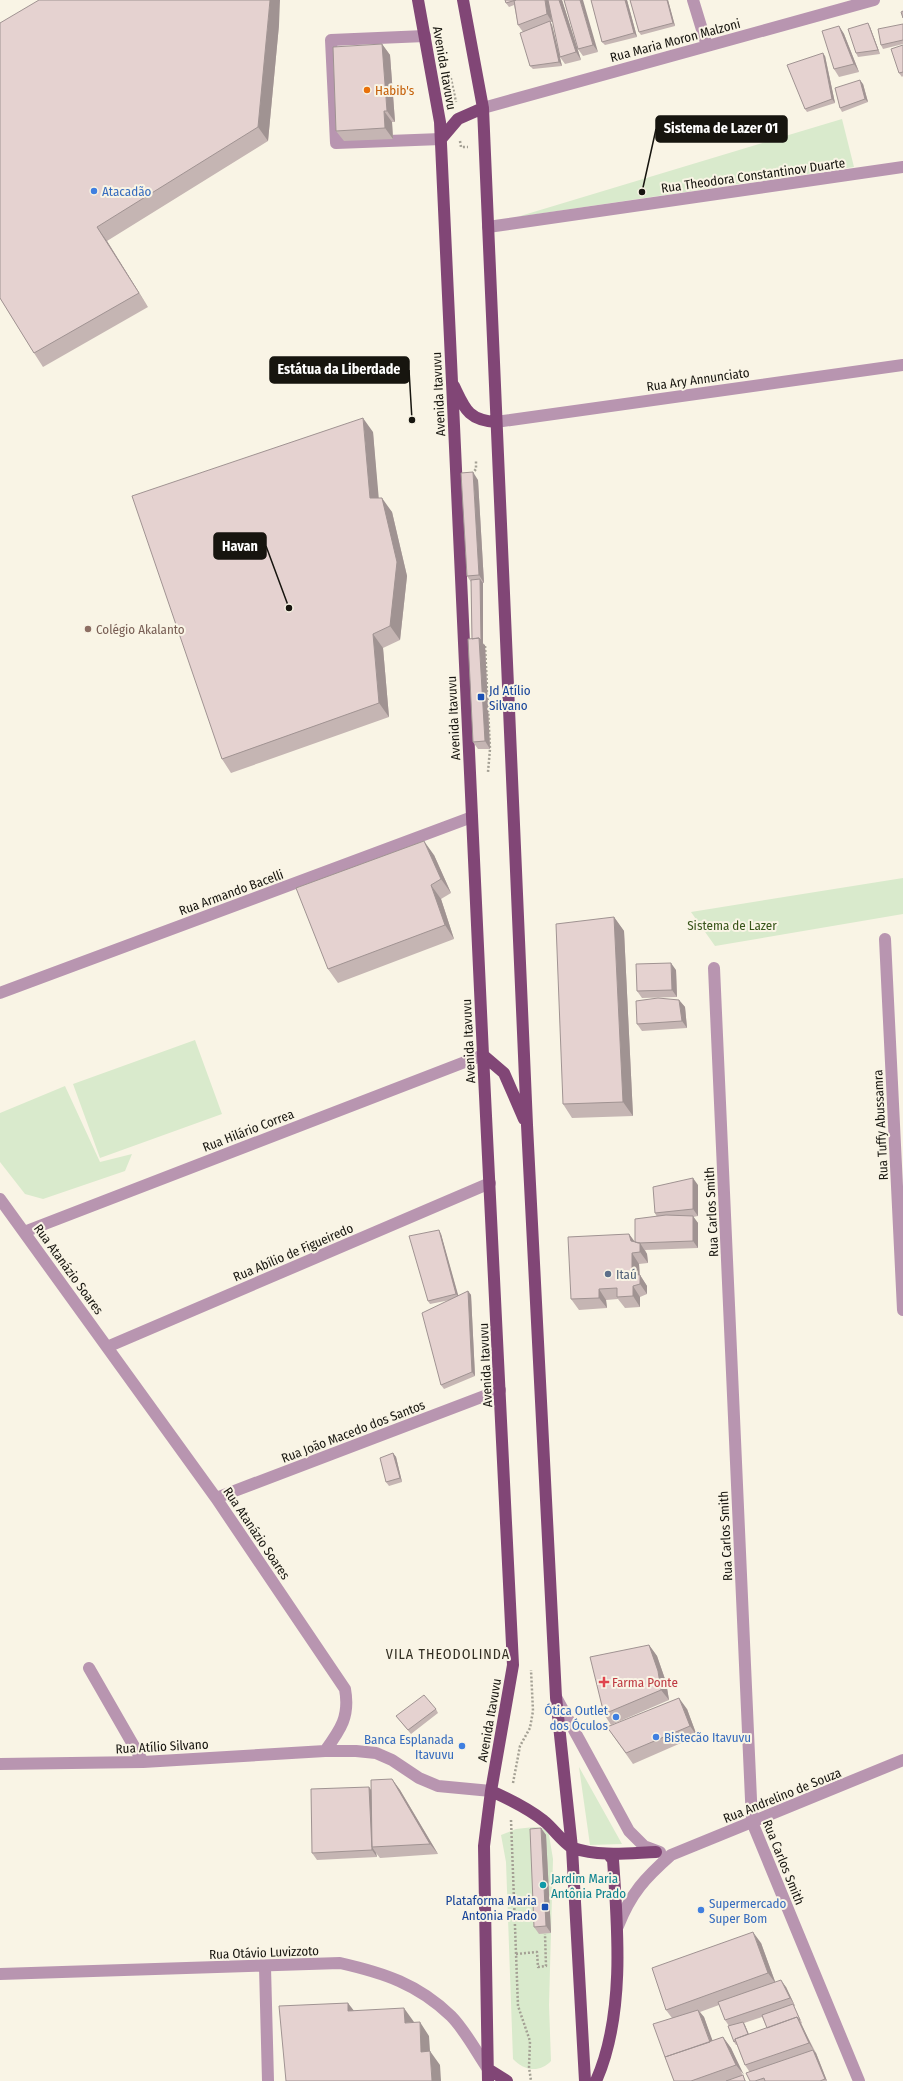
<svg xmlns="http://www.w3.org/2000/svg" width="903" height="2081" viewBox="0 0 903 2081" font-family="'Fira Sans Condensed',sans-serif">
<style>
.green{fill:#d9eacc}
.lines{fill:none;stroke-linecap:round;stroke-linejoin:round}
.path{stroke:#a4a094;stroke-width:2.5;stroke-dasharray:2 2;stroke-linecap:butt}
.minor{stroke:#b895b0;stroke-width:12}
.major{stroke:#814676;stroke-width:12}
.wall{fill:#c5b5b3;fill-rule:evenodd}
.shaded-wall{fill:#a09392}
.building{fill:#e5d2d0;stroke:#a09392}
.food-dot{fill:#e8710a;stroke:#f9f4e5;stroke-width:1.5}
.shop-dot{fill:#3f7fe0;stroke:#f9f4e5;stroke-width:1.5}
.education-dot{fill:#8d6e63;stroke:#f9f4e5;stroke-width:1.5}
.transit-dot{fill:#1a4fb4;stroke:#f9f4e5;stroke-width:1.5}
.service-dot{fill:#5c6f8a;stroke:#f9f4e5;stroke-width:1.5}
.health-dot{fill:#e0444e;stroke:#f9f4e5;stroke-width:1.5}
.culture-dot{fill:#0f9aa8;stroke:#f9f4e5;stroke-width:1.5}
.labels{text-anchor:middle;stroke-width:4;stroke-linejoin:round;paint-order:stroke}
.street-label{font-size:13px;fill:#17150f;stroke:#f9f4e5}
.food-label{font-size:13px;fill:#c56008;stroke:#f9f4e5;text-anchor:start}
.shop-label{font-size:13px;fill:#366cbe;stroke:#f9f4e5;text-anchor:start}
.education-label{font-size:13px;fill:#785e54;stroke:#f9f4e5;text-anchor:start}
.transit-label{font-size:13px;fill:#164399;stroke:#f9f4e5;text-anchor:start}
.park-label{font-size:13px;fill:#38551a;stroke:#f9f4e5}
.service-label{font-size:13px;fill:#4e5e75;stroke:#f9f4e5;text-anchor:start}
.health-label{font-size:13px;fill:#be3a42;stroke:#f9f4e5;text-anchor:start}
.culture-label{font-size:13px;fill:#0d838f;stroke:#f9f4e5;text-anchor:start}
.neighbourhood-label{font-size:14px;letter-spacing:1px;fill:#332f23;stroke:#f9f4e5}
.leader{fill:none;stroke:#17150f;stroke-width:1.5}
.callout-dot{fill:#17150f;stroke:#f9f4e5;stroke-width:1.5}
.callout{fill:#17150f;stroke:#17150f;stroke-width:1.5}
.callout-label{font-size:14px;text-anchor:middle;font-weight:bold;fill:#fff}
</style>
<rect width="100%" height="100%" fill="#f9f4e5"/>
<path class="green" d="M842,119L854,167L517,217Z
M903,878V914L715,946L691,912Z
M195,1040L222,1114L100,1158L73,1084Z
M65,1086L100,1162L132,1154L125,1171L43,1199L25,1194L0,1162V1113Z
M579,1767L622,1844L590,1845Z
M534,1827L548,1829L553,1859L549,2005L551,2061C540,2073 524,2071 513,2059L506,1862L501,1835L516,1829Z"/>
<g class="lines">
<path class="path" d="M450,74L456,102
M460,141L461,147H468
M472,474L476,469V460
M482,645H485L490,749L488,772
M513,1783L520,1746L530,1728L533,1711L531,1670
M511,1820L518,2006L530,2041L529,2067L531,2081
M516,1954L537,1952L538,1967L546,1966L545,1934"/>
<path class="minor" d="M693,0L707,46
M425,36L331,40L336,143L441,139
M483,108L874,0
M488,227L903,167
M496,422L903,365
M885,939L903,1310
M714,968L752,1822L859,2081
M0,993L472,817
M0,1199L216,1498L345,1689C350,1716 341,1729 325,1751
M24,1232L483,1055
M107,1347L490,1183
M216,1498L500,1390
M89,1668L143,1762
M556,1697L629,1831L644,1846L660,1852
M0,1764L143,1762L325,1751H356L376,1753L392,1760L419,1778L438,1786L491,1791
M618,1926C631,1893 645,1878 671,1855L903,1760
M265,1967L268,2081
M0,1974L340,1963C384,1973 418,1984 451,2016C465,2030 477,2053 488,2069"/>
<path class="major" d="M418,0L440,122L483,1055L513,1665L491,1791L484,1846L488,2081
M463,0L483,108L527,1125L556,1697L572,1848L585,2081
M441,139L458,119L483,108
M454,386C465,409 468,420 496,422
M483,1055L504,1073L524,1119
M491,1791C509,1799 528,1808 544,1821C552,1827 566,1846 573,1848C600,1857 629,1853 656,1852
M488,2069L507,2081
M596,2081C625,2016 618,1929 613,1860L608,1854"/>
</g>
<path class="wall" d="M505,0H562L581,60L565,64L560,57L551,12L552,22H550L552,25L562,66L533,69L530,66L523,32L518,25L514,5L509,7L506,3Z
M564,0L598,52L583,56L578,49Z
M591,0H627L637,37L605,45L602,42Z
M630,0H668L675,26L641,35L639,32Z
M903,24V44L883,49L881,45Z
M279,25L268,141L107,241L148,307L43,367L34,353L0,298Z
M839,26L844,34L859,72L839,77L834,69Z
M870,27L880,54L858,57L856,53Z
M382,44L390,55L395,122H392L393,139L344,141L336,131Z
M903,45V76L902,77L899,73Z
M825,56L835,103L807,112L805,109Z
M863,84L868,102L842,112L840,108Z
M373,432L378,498L392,512L407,576L400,640L383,648L389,717L231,773L222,759Z
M478,480L484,583H483V644L485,645L490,749H478L473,742L472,639L471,582L467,576Z
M434,855L451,893L441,899L454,939L338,983L328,969Z
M614,917L624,931L633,1116L572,1118L563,1104Z
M676,970L677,997L642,998L637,991Z
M679,1000L685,1007L687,1028L642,1031L637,1024Z
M698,1185V1216L693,1217L698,1223V1248L645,1250L647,1254L648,1263L639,1264L640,1275L647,1286V1294L640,1297V1307L625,1308L618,1299L606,1300L607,1308L579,1310L571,1299L629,1234L635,1242L657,1217L655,1213Z
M441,1234L458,1296L468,1291L471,1295L475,1376L444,1389L441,1385L450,1300L430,1304L428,1301Z
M393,1453L396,1457L402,1482L389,1486L386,1482Z
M649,1645L657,1656L666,1682L669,1700L611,1725L604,1714Z
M436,1709L438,1713L411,1734L396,1716Z
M687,1709L697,1736L633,1764L607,1727Z
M392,1779L400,1790L438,1854L380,1858L376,1853L377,1857L317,1860L312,1853L369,1787L372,1791Z
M541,1828L546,1835L551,1933L539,1934L534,1927Z
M761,1943L775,1982L786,1987L795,2006H794L802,2023L801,2024L816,2053L827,2081H750L749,2071L745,2065L737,2045H736L734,2042L729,2026L725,2020L719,2005L700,2012L704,2017L712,2041L723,2037L731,2048L743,2076L746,2081H674L665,2057L672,2018L666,2010ZM762,2017L767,2028L749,2034L744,2023Z"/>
<path class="shaded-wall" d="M270,0H280L279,25L268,141L258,127Z
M545,0H549V1L552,22L547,14Z
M559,0H562L581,60L576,52Z
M580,0H583L598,52L593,45Z
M625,0H627L637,37L634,33Z
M667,0H668L675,26L673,23Z
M550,21L552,25L562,66L559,62Z
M868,23L870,27L880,54L878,50Z
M839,26L844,34L859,72L854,64Z
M382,44L390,55L395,122L387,111Z
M823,53L825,56L835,103L832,99Z
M860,80L863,84L868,102L865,99Z
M384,111L392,122L393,139L385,128Z
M97,227L107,241L148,307L139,293Z
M363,418L373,432L380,512L370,498Z
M473,472L478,480L484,583L479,575Z
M382,498L392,512L407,576L400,640L390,626Z
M480,579L483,583V644L485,645L490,749L485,741L479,638Z
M373,634L383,648L389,717L379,703Z
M424,841L434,855L451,893L441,879Z
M431,885L441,899L454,939L445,925Z
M614,917L624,931L633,1116L623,1102Z
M671,963L676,970L677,997L672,990Z
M679,1000L685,1007L687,1028L682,1021Z
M693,1178L698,1185V1216L693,1209Z
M693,1216L698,1223V1248L693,1241Z
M439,1230L441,1234L459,1298L456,1294Z
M629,1234L637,1245L631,1241Z
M640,1243L647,1254L648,1263L640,1252Z
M632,1253L639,1264L640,1285L632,1274Z
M640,1275L647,1286V1294L640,1284Z
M633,1286L640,1297V1307L633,1296Z
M599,1289L606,1300L607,1308L599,1298Z
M468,1291L471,1295L475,1376L472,1372Z
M393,1453L396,1457L402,1482L400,1478Z
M649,1645L657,1656L666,1682L669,1700L661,1690Z
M679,1698L687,1709L697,1736L690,1726Z
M392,1779L400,1790L438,1854L430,1844Z
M369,1787L374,1795L372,1847L376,1853L377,1857L372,1850Z
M541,1828L546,1835L551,1933L546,1926Z
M753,1932L761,1943L776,1984L768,1973Z
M781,1980L786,1987L795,2006L790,1998Z
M348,2003L358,2016L348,2011Z
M404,2008L414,2022L405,2023Z
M698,2010L704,2017L716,2050L711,2043Z
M797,2017L802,2025L814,2051L809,2043Z
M420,2022L429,2036L431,2066L421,2052Z
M743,2022L745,2025L751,2041L749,2037Z
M723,2037L731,2048L744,2075L736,2065Z
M813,2050L816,2053L827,2081L825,2079Z
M430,2051L440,2065L441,2081H432Z"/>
<path class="building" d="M39,0H270L269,11L258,127L97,227L139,293L34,353L0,298V23Z
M505,0H516L506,3Z
M514,0H545L547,14L518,25Z
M548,0H559L576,52L560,57Z
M564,0H580L593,45L578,49Z
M591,0H625L634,33L602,42Z
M630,0H667L673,23L639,32Z
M903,11V18L901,12Z
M550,21L559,62L530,66L520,33Z
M868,23L878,50L856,53L848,29Z
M903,24V40L881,45L878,29Z
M839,26L854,64L834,69L822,31Z
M382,44L387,111H384L385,128L336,131L333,47Z
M903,45V72L899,73L891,49Z
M823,53L832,99L805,109L787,65Z
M860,80L865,99L840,108L835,88Z
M363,418L370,498H382L397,562L390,626L373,634L379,703L222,759L132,496Z
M473,472L479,575L467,576L461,473Z
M480,579L481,640L479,638L472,639L471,580Z
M479,638L485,741L473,742L468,639Z
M424,841L441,879L431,885L445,925L328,969L296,888Z
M614,917L623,1102L563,1104L556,924Z
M671,963L672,990L637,991L636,964Z
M658,998L679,1000L682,1021L637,1024L636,1001Z
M693,1178V1209L655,1213L653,1187Z
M666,1215L693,1216V1241L638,1243L635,1242V1219Z
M439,1230L456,1294L428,1301L409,1236Z
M629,1234L631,1241L640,1243V1252L632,1253V1274L640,1275V1284L633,1286V1296L617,1297V1288L599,1289V1298L571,1299L568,1237Z
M468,1291L472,1372L441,1385L422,1313Z
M393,1453L400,1478L386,1482L380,1458Z
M649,1645L658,1671L661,1690L604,1714L590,1657Z
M424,1695L436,1709L408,1730L396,1716Z
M679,1698L690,1726L626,1753L607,1727Z
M392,1779L430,1844L372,1847L371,1780Z
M369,1787L372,1850L312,1853L311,1789Z
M541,1828L546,1926L534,1927L530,1829Z
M753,1932L768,1973L666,2010L652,1968Z
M781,1980L790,1998L725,2020L718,2002Z
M348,2003V2011L404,2008L405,2023L420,2022L421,2052L430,2051L432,2081H286L279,2006Z
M793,2004L800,2020H799L797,2017L767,2028L762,2015Z
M698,2010L710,2042L665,2057L653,2024Z
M797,2017L809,2043L745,2065L735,2039Z
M743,2022L748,2034L735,2039V2041L734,2042L728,2026Z
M723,2037L736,2065L691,2081H674L665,2057Z
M813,2050L825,2079L820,2081H765L764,2078L755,2081H750L746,2073Z
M743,2075L745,2081H726Z"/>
<circle class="food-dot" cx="367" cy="90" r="4"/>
<g class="shop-dot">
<circle cx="94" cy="191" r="4"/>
<circle cx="616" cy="1717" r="4"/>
<circle cx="656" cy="1737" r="4"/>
<circle cx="462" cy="1746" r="4"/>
<circle cx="701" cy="1910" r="4"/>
</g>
<circle class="education-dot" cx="88" cy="629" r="4"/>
<g class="transit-dot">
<rect x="477" y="693" width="8" height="8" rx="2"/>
<rect x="541" y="1903" width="8" height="8" rx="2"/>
</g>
<circle class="service-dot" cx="608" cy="1274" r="4"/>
<path class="health-dot" d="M602 1676h4v4h4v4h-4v4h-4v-4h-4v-4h4z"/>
<circle class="culture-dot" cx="543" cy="1885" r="4"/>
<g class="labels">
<g class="street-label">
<text transform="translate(675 40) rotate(-15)" y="5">Rua Maria Moron Malzoni</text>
<text transform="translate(445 68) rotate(80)" y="5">Avenida Itavuvu</text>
<text transform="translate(753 175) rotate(-8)" y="5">Rua Theodora Constantinov Duarte</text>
<text transform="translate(698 379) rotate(-8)" y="5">Rua Ary Annunciato</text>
<text transform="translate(438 394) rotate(-93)" y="5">Avenida Itavuvu</text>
<text transform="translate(453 718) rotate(-93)" y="5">Avenida Itavuvu</text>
<text transform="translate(231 892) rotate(-20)" y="5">Rua Armando Bacelli</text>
<text transform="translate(468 1041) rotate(-93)" y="5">Avenida Itavuvu</text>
<text transform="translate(880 1125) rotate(-93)" y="5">Rua Tuffy Abussamra</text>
<text transform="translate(248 1130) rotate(-21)" y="5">Rua Hilário Correa</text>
<text transform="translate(711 1212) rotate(-93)" y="5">Rua Carlos Smith</text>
<text transform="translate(293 1252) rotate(-23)" y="5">Rua Abílio de Figueiredo</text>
<text transform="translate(69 1269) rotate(54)" y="5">Rua Atanázio Soares</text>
<text transform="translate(485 1365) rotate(-93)" y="5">Avenida Itavuvu</text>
<text transform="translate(353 1431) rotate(-21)" y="5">Rua João Macedo dos Santos</text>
<text transform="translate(257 1533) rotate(56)" y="5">Rua Atanázio Soares</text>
<text transform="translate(725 1536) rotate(-93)" y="5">Rua Carlos Smith</text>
<text transform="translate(489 1720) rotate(-80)" y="5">Avenida Itavuvu</text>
<text transform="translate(162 1746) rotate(-3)" y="5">Rua Atílio Silvano</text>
<text transform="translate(782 1795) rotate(-22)" y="5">Rua Andrelino de Souza</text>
<text transform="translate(784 1862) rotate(68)" y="5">Rua Carlos Smith</text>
<text transform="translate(264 1952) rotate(-2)" y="5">Rua Otávio Luvizzoto</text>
</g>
<g class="food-label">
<text x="375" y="95">Habib's</text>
</g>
<g class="shop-label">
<text x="102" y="196">Atacadão</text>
<text x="608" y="1715" text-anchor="end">Ótica Outlet<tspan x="608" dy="15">dos Óculos</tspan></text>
<text x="664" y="1742">Bistecão Itavuvu</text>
<text x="454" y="1744" text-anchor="end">Banca Esplanada<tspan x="454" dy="15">Itavuvu</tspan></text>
<text x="709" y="1908">Supermercado<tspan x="709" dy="15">Super Bom</tspan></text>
</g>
<g class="education-label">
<text x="96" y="634">Colégio Akalanto</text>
</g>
<g class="transit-label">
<text x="489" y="695">Jd Atílio<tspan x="489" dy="15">Silvano</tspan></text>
<text x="537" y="1905" text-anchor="end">Plataforma Maria<tspan x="537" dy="15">Antonia Prado</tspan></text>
</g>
<g class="park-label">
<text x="732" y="930">Sistema de Lazer</text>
</g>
<g class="service-label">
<text x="616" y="1279">Itaú</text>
</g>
<g class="health-label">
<text x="612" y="1687">Farma Ponte</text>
</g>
<g class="culture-label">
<text x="551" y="1883">Jardim Maria<tspan x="551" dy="15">Antônia Prado</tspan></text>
</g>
<g class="neighbourhood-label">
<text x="448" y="1659">VILA THEODOLINDA</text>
</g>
</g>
<path class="leader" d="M642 192L656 129M412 420L409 370M289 608L266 546"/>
<g class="callout-dot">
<circle cx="642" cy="192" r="4"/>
<circle cx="412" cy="420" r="4"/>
<circle cx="289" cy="608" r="4"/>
</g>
<g class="callout">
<rect x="656" y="116" width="131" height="26" rx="4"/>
<rect x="270" y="357" width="139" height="26" rx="4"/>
<rect x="214" y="533" width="52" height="26" rx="4"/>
</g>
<g class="callout-label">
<text x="721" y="133">Sistema de Lazer 01</text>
<text x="339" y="374">Estátua da Liberdade</text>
<text x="240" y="551">Havan</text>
</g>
</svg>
